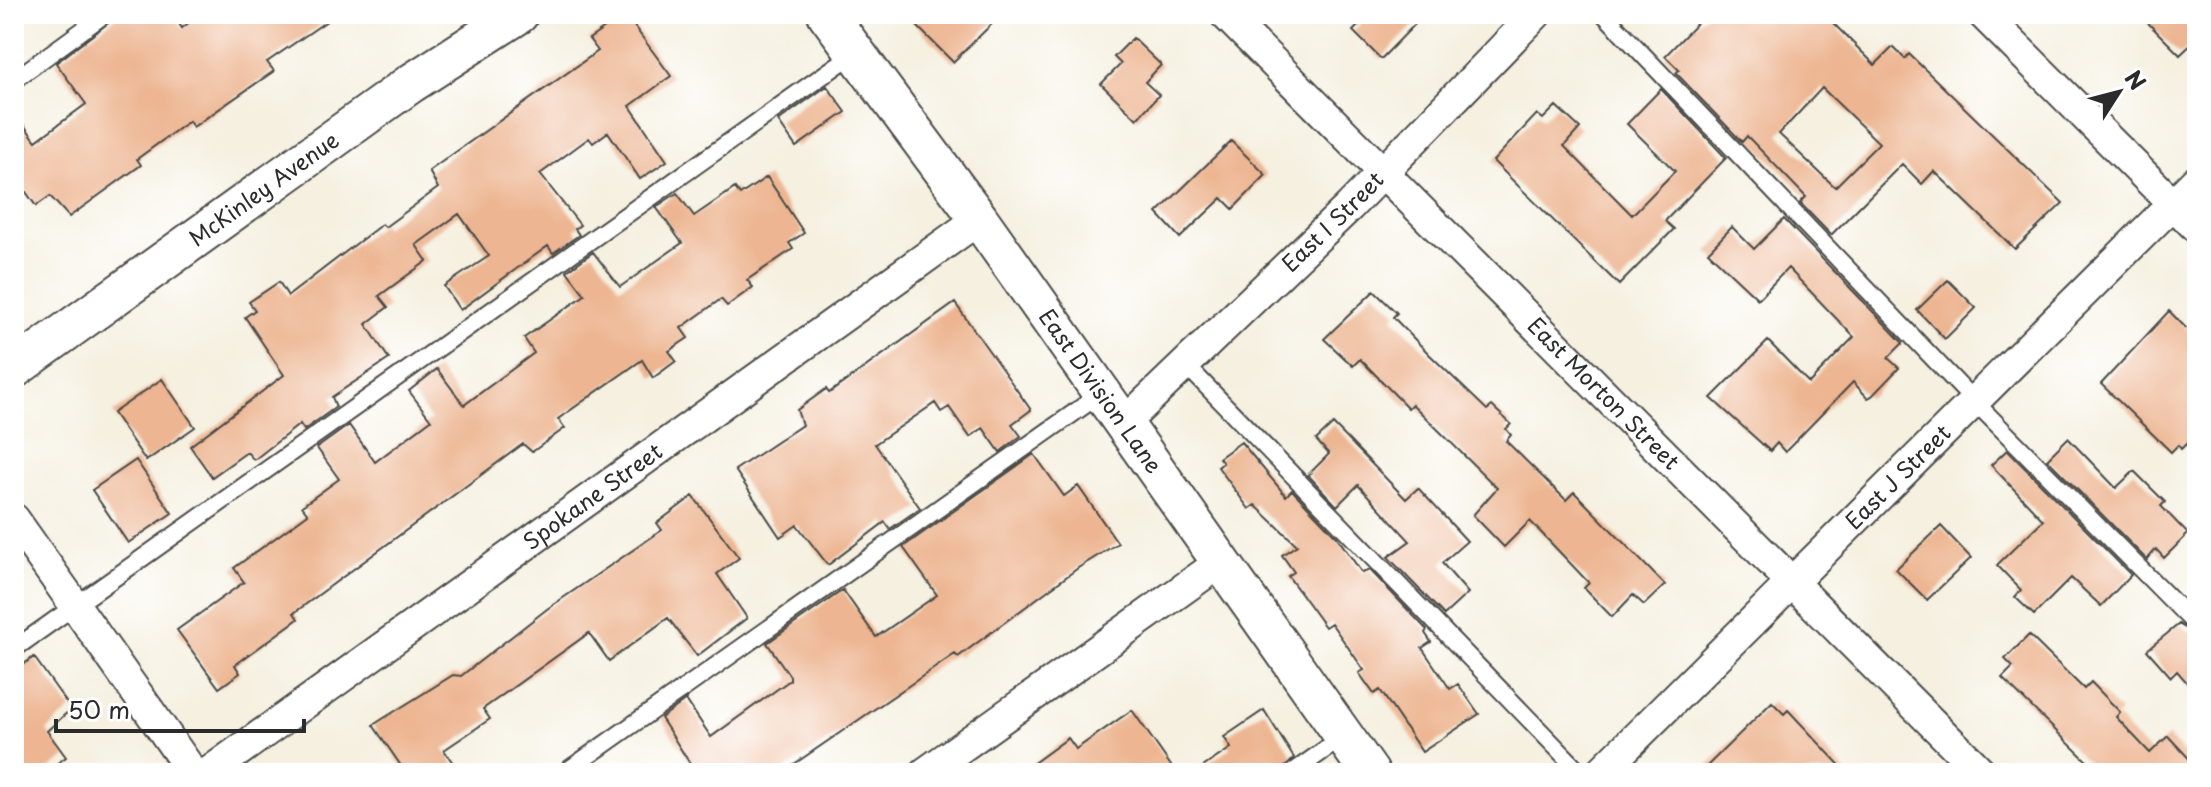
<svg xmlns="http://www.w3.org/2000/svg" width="2211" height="787" viewBox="0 0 2211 787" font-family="'Playpen Sans',sans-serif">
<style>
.building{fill:#edb591;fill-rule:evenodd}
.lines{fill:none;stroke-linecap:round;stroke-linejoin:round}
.service-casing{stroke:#494946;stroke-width:20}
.minor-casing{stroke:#494946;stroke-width:34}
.tertiary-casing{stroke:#494946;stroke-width:42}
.service{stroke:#fff;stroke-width:16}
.minor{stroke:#fff;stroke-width:30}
.tertiary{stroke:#fff;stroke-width:38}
.labels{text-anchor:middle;stroke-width:6;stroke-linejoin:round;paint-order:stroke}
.street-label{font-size:22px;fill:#2b2b2b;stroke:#fff}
</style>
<rect width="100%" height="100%" fill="#fff"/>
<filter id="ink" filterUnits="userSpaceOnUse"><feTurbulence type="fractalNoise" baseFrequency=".0125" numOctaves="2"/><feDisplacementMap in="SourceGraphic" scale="16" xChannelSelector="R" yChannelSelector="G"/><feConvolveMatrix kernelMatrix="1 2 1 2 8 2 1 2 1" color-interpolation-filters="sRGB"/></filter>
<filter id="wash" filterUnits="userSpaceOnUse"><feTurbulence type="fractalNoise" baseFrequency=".006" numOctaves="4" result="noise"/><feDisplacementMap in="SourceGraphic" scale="32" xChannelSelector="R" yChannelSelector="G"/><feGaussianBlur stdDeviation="1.8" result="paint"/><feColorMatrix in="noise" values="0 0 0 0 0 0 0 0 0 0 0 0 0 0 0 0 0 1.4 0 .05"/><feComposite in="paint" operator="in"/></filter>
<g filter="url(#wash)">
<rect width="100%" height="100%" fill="#f5f0e0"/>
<g id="blocks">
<path class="building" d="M120,14H172L182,28L200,14H337L267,62L274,71L193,127L189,121L137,159L141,165L69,217L50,196L36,206L14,175V112L36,141L86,104L56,63Z
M625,14L671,76L630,106L667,161L640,179L608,132L593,143L589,138L540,174L580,225L575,229L579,235L553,253L548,246L460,310L444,286L489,256L459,214L416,245L427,261L379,296L388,307L366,324L389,359L332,397L336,407L304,430L300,424L254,460L247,452L212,477L190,446L284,375L245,317L255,310L249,302L279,282L288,296L382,224L385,227L438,188L429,171L598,51L589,39Z
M905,14H1002L953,62Z
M1370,14H1425L1381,59L1353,31Z
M1706,14H1824L1875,65L1893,47L1905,59L1909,54L2063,203L2015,249L1934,171L1922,184L1902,164L1831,235L1800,203L1806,197L1747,136L1742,142L1676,73L1679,70L1665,56ZM1822,88L1879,143L1835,187L1779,134Z
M2139,14H2197V39L2180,55Z
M1133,38L1161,65L1145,82L1159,95L1137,119L1101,84L1121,64L1114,57Z
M827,86L846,112L796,147L778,121Z
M1661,89L1726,158L1665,221L1674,229L1619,285L1493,161L1537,114L1543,119L1556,106L1580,128L1564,146L1632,215L1675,171L1627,124Z
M1231,141L1266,175L1233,209L1222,198L1180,238L1157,213Z
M767,177L804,233L789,243L793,249L747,280L753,287L727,306L721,299L681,328L688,338L669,351L676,361L653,378L642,360L558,419L565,428L532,452L523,444L294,613L298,619L235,665L240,673L219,688L177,630L244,582L234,568L308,514L302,506L339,479L317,448L349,425L375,462L431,420L409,391L437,369L464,405L534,353L524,338L585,295L567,271L593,252L620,287L682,243L656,207L677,193L694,216L735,188L740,195Z
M1784,219L1903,343L1888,358L1899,368L1872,396L1868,398L1853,382L1785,452L1777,443L1770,451L1711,398L1768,341L1809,383L1854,337L1788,268L1758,299L1708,252L1732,227L1754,249Z
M1948,280L1976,308L1945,339L1917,310Z
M1374,291L1397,313L1393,317L1430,355L1487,410L1492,406L1511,424L1506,429L1511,435L1506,441L1566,500L1574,492L1665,585L1644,605L1633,595L1612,617L1584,588L1589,583L1530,521L1504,547L1473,515L1497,488L1412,404L1408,408L1360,359L1353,366L1324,339Z
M955,303L1031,410L1012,424L1021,436L1000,452L983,428L970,437L949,407L941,412L935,403L875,444L920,508L890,529L885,522L828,565L797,525L780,537L735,470L802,425L797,410L826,389L829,393Z
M2169,311L2197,339V433L2181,449L2178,445L2171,452L2101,384Z
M162,379L195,427L146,461L113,413Z
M1333,424L1406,499L1418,488L1467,541L1442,563L1468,593L1444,615L1388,557L1410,541L1358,485L1337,506L1308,475L1329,454L1316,440Z
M2068,438L2116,488L2134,471L2165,502L2161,506L2188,534L2164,558L2156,549L2147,560L2047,459Z
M1241,442L1286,496L1292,490L1337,537L1362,573L1370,570L1427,630L1425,633L1431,642L1422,648L1450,689L1458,684L1479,714L1422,752L1380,690L1374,694L1359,673L1364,670L1331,623L1325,627L1288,576L1294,572L1282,555L1297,545L1255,505L1249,509L1218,467L1223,463L1219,458Z
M2007,450L2131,575L2101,606L2071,578L2034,615L2015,597L2021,590L1997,565L2043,520L1991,465Z
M1034,454L1064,496L1078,486L1118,543L1078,568L958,657L955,654L781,773H696L661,718L686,700L711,737L790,680V676L767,643L843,590L876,637L937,595L903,547Z
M136,460L172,513L128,543L92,490Z
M693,496L739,558L717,574L747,618L697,656L668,618L609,661L589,633L483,709L490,719L444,750L460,773H406L373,725L453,675L461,676L547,609L662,530L657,523Z
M1941,526L1971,558L1927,600L1896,569Z
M2179,624L2197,637V694L2177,671L2171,677L2147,650Z
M2029,635L2084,689L2091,682L2120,712L2116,717L2150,753L2168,736L2197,767V773H2099L2002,678L2013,667L2005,659Z
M34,657L71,709L47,731L66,757L44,773H14V671Z
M1772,702L1784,714L1788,710L1847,773H1700Z
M1132,710L1176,773H1020L1068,738L1076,749Z
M1264,710L1294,758L1281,773H1194L1231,748L1224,737Z"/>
</g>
</g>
<g filter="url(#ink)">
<use href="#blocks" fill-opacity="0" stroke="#494946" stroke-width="2"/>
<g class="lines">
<defs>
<path id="service" d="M1604,14L1974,401L2197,626
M14,80L105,14
M1185,364L1581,773
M14,649L856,52
M564,773L1102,393
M1292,773L1344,736"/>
<g id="minor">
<path id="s1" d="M1225,14L1982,773"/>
<path d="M1983,14L2197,228"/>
<path id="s2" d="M1124,423L1349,207L1536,14"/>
<path d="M14,519L193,773"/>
<path id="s3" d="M208,773L979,219"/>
<path d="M925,773L1221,562"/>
<path id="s4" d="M1600,773L2197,180"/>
</g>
<g id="tertiary">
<path id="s5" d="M827,14L979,219L1370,773"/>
<path id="s6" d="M14,369L410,84L519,14"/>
</g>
</defs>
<use href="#service" class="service-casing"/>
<use href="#minor" class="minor-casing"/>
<use href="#tertiary" class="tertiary-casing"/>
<use href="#service" class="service"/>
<use href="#minor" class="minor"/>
<use href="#tertiary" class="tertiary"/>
</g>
</g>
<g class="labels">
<g class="street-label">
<text dy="8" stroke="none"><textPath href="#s6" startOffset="308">McKinley Avenue</textPath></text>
<text dy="8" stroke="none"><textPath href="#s2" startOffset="290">East I Street</textPath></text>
<text dy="8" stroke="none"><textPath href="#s5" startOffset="466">East Division Lane</textPath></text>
<text dy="8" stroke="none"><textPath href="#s1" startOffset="536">East Morton Street</textPath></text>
<text dy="8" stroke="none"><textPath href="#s4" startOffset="420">East J Street</textPath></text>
<text dy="8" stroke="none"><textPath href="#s3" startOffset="474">Spokane Street</textPath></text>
</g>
</g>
<rect width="2211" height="787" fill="none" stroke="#fff" stroke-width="48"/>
<g transform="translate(2119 92) rotate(54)" stroke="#ffffff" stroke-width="6" paint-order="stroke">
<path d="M0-6L14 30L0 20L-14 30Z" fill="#2b2b2b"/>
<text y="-12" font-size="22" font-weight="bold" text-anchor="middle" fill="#2b2b2b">N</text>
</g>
<path d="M56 719v12h248v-12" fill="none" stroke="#2b2b2b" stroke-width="4"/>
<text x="68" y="719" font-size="24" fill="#2b2b2b" stroke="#ffffff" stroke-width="6" paint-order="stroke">50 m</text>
</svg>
